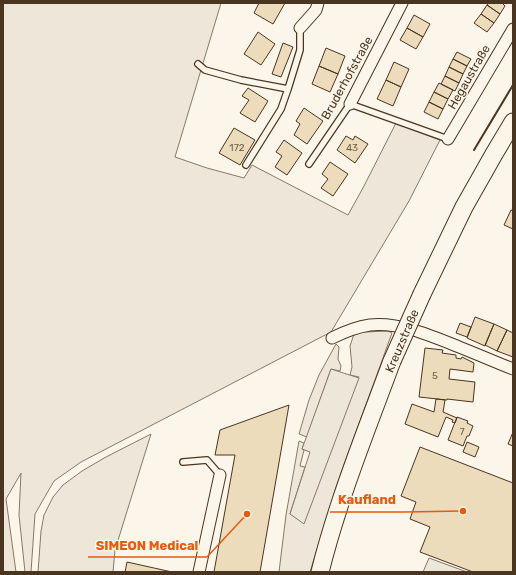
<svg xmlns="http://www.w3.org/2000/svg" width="516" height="575" viewBox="0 0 516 575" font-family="Rubik,sans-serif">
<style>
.green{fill:#ede6d9;stroke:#887966}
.parking{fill:#ede7d9;stroke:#887966}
.building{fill:#ecdcbc;stroke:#4a3520}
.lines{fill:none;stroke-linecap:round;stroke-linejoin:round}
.lane-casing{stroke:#4a3520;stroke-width:8}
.street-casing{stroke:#4a3520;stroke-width:13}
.primary-casing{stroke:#4a3520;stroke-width:19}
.lane{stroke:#fbf6e9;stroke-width:5.5}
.street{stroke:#fbf6e9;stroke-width:11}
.primary{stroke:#fbf6e9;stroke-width:17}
.primary-bridge-casing{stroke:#4a3520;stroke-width:19;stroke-linecap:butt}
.primary-bridge{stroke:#fbf6e9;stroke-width:17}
.wall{stroke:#4a3520;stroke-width:2}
.labels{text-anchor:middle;stroke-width:3;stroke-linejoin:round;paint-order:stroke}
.number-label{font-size:10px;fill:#725f47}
.street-label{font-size:12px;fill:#4a3520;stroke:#fbf6e9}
.leader{fill:none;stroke:#e8590c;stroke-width:1.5}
.callout-dot{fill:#e8590c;stroke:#fbf6e9;stroke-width:1.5}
.callout-label{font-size:13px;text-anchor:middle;font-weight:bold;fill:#e8590c;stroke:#fbf6e9;stroke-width:3;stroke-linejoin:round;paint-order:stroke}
</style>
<rect width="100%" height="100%" fill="#fbf6e9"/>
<path class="green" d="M3,3H221L175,157L207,168L244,178L252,165L348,215L364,186L396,123L440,140L409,201L331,332L81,462L54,481L35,514L31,572H25L19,515L21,473L6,499L16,572H3Z
M388,331L392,333L336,487L310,572H279L286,515L299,441L304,443L302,449L304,450L300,466L305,467L290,514L359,377L350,375L352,367L350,346L354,334L364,332Z
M336,344L339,347L338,359L341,366L340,371L331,369L307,437L299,434L309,400L319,375Z
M151,434L115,550L113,572H38L41,531L44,515L53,497L63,485L82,471L106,457Z"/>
<path class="parking" d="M331,369L359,378L304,524L290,514L310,452L302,449Z
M429,558L467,572H423Z"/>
<path class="building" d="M259,3H285L273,24L254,13Z
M488,3H502L505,6L500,14L487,5Z
M487,5L500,14L494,23L481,14Z
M481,14L494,23L487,32L474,23Z
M414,15L430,24L423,37L407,28Z
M407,28L423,37L416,49L400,40Z
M258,32L275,44L261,65L244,54Z
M283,43L293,47L281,77L272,74Z
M326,48L345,56L338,74L319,66Z
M457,52L471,59L467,66L453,59Z
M453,59L467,66L463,74L449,67Z
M394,62L409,69L401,87L386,80Z
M319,66L338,74L330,92L312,84Z
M449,67L463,74L459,83L445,76Z
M445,76L459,83L455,91L441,84Z
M386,80L401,87L393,106L377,99Z
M439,83L453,90L448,99L434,92Z
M248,88L268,101L255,122L240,113L249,100L242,96Z
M434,92L448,99L443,109L429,102Z
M429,102L443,109L438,119L424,112Z
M304,108L323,121L307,144L294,135L300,124L296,121Z
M234,128L255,140L240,165L219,153Z
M346,136L353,140L355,136L368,144L355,163L337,150Z
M284,140L302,153L287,175L275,167L282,156L276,152Z
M330,162L348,174L333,196L321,188L328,179L322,174Z
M511,210L513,211V229L504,225Z
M475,317L494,324L485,346L467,338Z
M460,323L471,327L467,337L456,333Z
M494,324L507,330L497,351L485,345Z
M507,330L513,333V357L497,351Z
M425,348L443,350L442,353L456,355V358L461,359L462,357L474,363L473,372L450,369L449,379L475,382L473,402L447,399V400L419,397Z
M436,399L445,400L443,412L457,418L455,423L452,422L453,420L446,417L438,437L405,424L412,404L434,412Z
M289,405L260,572H214L235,455H215L220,430Z
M457,417L468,421L467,423L473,426L469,436H467L463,446L448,440Z
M513,432V446L508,444Z
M467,442L479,447L475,457L463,452Z
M420,447L513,483V572H473L420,552L430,527L410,519L416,502L401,496Z
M127,562L172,572H125Z"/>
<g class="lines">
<defs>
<path id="lane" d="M198,64L205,70L241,80L288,89
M309,164L350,104L448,139
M246,165L281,109L288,89L300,50V28
M183,462L207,460L220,475"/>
<path id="street" d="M300,28L316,10L318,3
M350,104L402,3
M448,139L513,29
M332,338C344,332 356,327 370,325C400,322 432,336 459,347C477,354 495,362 513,369
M199,572L220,475"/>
<path id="primary" d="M422,294L464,207L494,154L513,122
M320,572C338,500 366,431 392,361"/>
</defs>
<use href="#lane" class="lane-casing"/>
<use href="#street" class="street-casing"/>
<use href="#primary" class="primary-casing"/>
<use href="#lane" class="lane"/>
<use href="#street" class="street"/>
<use href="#primary" class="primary"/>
<defs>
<path id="primary-bridge" d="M392,361L422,294"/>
</defs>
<use href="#primary-bridge" class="primary-bridge-casing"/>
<use href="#primary-bridge" class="primary-bridge"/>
<path class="wall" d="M474,150L513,85"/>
</g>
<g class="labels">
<g class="number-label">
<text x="237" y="151">172</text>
<text x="352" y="151">43</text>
<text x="435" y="379">5</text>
<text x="462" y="435">7</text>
</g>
<g class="street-label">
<text transform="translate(469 77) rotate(-60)" y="4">Hegaustraße</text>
<text transform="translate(347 78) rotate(-61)" y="4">Bruderhofstraße</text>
<text transform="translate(402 341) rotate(-67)" y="4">Kreuzstraße</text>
</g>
</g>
<path class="leader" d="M463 511L404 512H330M247 514L207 557H88"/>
<g class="callout-dot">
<circle cx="463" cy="511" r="4"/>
<circle cx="247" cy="514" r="4"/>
</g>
<g class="callout-label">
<text x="367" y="504">Kaufland</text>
<text x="147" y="550">SIMEON Medical</text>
</g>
<rect width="516" height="575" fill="none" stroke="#4a3520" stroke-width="8"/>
</svg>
